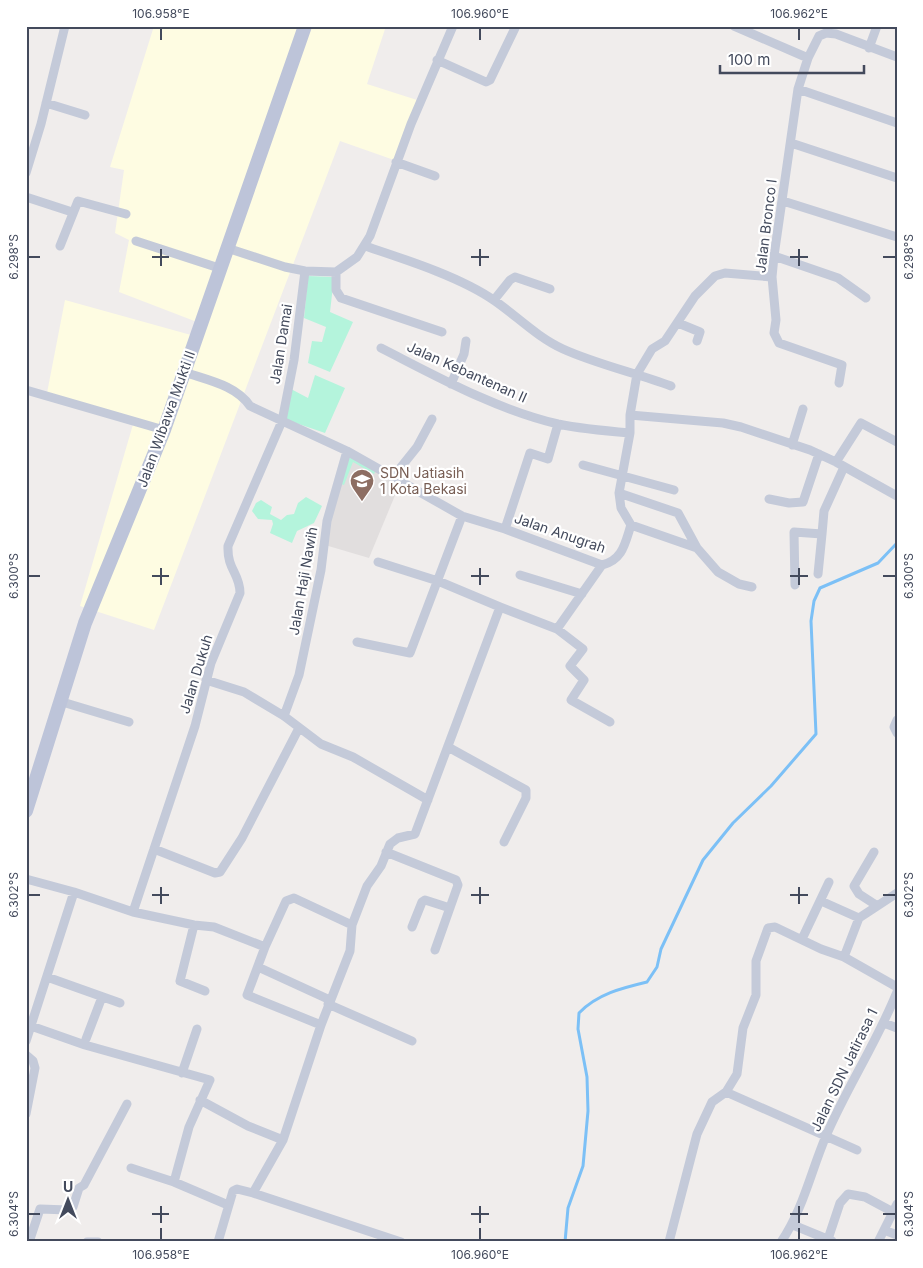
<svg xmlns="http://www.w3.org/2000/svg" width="923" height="1268" viewBox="0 0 923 1268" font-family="Inter,sans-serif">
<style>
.commercial{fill:#fefce2}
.education{fill:#e1dede}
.green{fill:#b4f4dc}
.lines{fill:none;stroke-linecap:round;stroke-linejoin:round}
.stream{stroke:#7cc0f6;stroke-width:3}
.street{stroke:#c4cad9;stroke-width:9}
.secondary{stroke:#bdc4d9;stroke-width:14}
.ticks{fill:none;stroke:#434a5c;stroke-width:2}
.labels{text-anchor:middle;stroke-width:4.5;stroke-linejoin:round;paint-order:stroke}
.street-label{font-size:14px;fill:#434a5c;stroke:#fff}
.education-label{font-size:14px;fill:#785e54;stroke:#fff;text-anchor:start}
.neatline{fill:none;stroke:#434a5c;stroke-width:2}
.ticks-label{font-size:12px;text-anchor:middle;fill:#434a5c}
</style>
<rect width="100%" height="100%" fill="#f0edec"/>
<path class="commercial" d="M154,26H386L367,84L417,100L394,160L340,141L154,630L80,606L134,421L47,393L65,300L191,335L197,322L119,292L129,240L115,233L124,170L110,167Z"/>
<path class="education" d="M347,451L401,481L369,558L325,545Z"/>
<path class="green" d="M308,276L334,277L330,312L353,322L330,372L308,363L312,341L322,342L326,327L304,318Z
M315,375L345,388L325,433L284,419L291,389L308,398Z
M347,451L377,468L374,474L353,462L344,485L338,483Z
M306,497L322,506L314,523L297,531L292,543L270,533L273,524L272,520L258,519L252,511L256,503L261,500L272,507L270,514L281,520L287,515L294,514L298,503Z"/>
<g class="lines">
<path class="stream" d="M565,1242L568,1208L583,1166L588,1111L587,1077L578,1029L579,1013C597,994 622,988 647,982L657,967L661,949L703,860L733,823L771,786L816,734L811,621L814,601L820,588L878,563L897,543"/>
<path class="street" d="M734,26L808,58
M869,48L877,26
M437,60L486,82L490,80L516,26
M798,89L897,123
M46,103L85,115
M791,143L897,178
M396,162L435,176
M26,173L41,124L65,26
M26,197L72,212
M783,201L897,237
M136,241L219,268
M60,246L78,201L126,214
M365,246C404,259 461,277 495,301C518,317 537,337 563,349C596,364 636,373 671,386
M227,248L285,267L305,271L336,272L357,257L370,236L411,124L453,26
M774,256L838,278L866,298
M336,272V290L341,298L442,332
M494,300L510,280L515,277L550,289
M678,323L700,332L697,341
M381,348C438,377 495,409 558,424C582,429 606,431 630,433
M184,372C207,380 236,385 250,406L347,451L462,516L505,529L602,565C623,560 625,543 631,525L621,508L619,493L630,433V415L637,374L652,349L665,341L695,296L715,276L725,273L772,277
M839,383L842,365L779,343L774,333L776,320L772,277L774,256L798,89L808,58L819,36L826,33L836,34L897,57
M451,384L464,354L466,341
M26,390L164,430
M630,415L723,423L741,427L810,450L836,462L897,496
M792,445L803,409
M836,462L861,423L897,442
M583,465L674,490
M393,477L417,447L432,419
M619,493L678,513L697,548
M769,499L789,503L803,502L819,454
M631,525L697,548L718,572L739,584L752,587
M505,529L530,453L548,459L558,424
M378,562L438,581L500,607
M818,574L822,534
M520,575L582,594
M795,585L794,532L822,534L824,511L844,467
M557,629L583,649L570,666L584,680L571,700L610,722
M357,642L410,653L462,516
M206,680L244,692L284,716L321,744L353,757L428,800
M59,701L129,722
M284,716L299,675L321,570L327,521L347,451
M897,720L894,727L897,733
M448,747L526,790V798L504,842
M154,849L215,873L220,872L242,838L299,728
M386,852L456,880L458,885L435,950
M874,852L854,886L859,894L876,905
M26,879L74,892L133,912L194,925L214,927L265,947L286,901L294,898L352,925
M897,893L859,918L844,957L897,987
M821,901L859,918
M133,912L195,726L211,663L240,593C240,573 227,570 228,546L282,421L294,360L305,271
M194,925L180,981L205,991
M412,927L422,902L425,900L450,908
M802,939L829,882
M265,947L247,995L321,1025
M258,967L330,1000
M47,977L120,1003
M328,1004L412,1041
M884,1023L897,1028
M31,1026L85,1045L210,1080L189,1127L174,1182L131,1168
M86,1039L102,997
M26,1041L74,892
M26,1055L33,1061L35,1068L26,1114
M182,1073L197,1029
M726,1092L737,1074L743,1028L756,995V961L768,928L775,927L821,949L844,957
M200,1100L248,1126L283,1140
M174,1182L228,1205
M253,1193L401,1242
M793,1225L832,1241
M884,1230L897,1235
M828,1239L840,1203L848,1194L865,1197L893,1212
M29,1242L40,1209L68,1210L73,1207L79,1188L84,1185L127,1104
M87,1242H98
M218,1242L233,1191L237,1189L253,1193L283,1140L321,1025L350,951L352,925L367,886L381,866L390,844L398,838L415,834L500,607L557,629L602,565
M669,1242L697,1134L712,1102L726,1092L857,1150
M781,1242C803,1210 811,1171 826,1136C847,1087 877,1042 897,992
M878,1242L897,1204"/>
<path class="secondary" d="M26,811L85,623L164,430L305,26"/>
</g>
<path class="ticks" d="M161,28V40M480,28V40M799,28V40M161,249V266M480,249V266M799,249V266M28,257H40M152,257H169M471,257H489M790,257H808M883,257H896M161,568V585M480,568V585M799,568V585M28,576H40M152,576H169M471,576H489M790,576H808M883,576H896M161,887V904M480,887V904M799,887V904M28,895H40M152,895H169M471,895H489M790,895H808M883,895H896M161,1206V1223M480,1206V1223M799,1206V1223M28,1214H40M152,1214H169M471,1214H489M790,1214H808M883,1214H896M161,1228V1240M480,1228V1240M799,1228V1240"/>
<defs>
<symbol id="school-pin" viewBox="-11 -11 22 30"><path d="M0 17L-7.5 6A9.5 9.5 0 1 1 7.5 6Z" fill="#8d6e63" stroke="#fff"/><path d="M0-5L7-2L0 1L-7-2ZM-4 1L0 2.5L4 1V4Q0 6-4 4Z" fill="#fff"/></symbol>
</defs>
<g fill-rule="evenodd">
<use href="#school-pin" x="348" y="467" width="28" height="38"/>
</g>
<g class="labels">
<g class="street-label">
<text transform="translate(766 226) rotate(-83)" y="5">Jalan Bronco I</text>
<text transform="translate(281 344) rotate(-81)" y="5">Jalan Damai</text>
<text transform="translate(467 372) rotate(24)" y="5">Jalan Kebantenan II</text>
<text transform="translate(166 419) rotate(-70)" y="5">Jalan Wibawa Mukti II</text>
<text transform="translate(560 533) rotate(19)" y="5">Jalan Anugrah</text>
<text transform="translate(303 581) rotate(-80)" y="5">Jalan Haji Nawih</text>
<text transform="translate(196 674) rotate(-73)" y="5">Jalan Dukuh</text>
<text transform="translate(844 1070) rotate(-64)" y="5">Jalan SDN Jatirasa 1</text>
</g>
<g class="education-label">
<text x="380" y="478">SDN Jatiasih<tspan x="380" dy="16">1 Kota Bekasi</tspan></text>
</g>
</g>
<rect width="923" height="1268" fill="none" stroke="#ffffff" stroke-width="55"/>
<g transform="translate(68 1200)" stroke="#ffffff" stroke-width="4" paint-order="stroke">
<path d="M0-4L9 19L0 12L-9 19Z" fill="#434a5c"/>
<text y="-8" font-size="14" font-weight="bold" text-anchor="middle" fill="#434a5c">U</text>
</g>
<path d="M720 65v8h144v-8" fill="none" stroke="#434a5c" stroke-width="2.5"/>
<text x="728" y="65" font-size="15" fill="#434a5c" stroke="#ffffff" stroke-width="4" paint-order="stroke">100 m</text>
<rect x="28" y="28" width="868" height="1212" class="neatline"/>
<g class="ticks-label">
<text x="161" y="18">106.958°E</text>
<text x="480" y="18">106.960°E</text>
<text x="799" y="18">106.962°E</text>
<text transform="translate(14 257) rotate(-90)" y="4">6.298°S</text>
<text transform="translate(909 257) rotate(-90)" y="4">6.298°S</text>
<text transform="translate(14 576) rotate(-90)" y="4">6.300°S</text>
<text transform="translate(909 576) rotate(-90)" y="4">6.300°S</text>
<text transform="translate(14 895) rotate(-90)" y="4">6.302°S</text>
<text transform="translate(909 895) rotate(-90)" y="4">6.302°S</text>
<text transform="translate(14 1214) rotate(-90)" y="4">6.304°S</text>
<text transform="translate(909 1214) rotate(-90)" y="4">6.304°S</text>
<text x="161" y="1259">106.958°E</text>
<text x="480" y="1259">106.960°E</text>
<text x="799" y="1259">106.962°E</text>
</g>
</svg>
